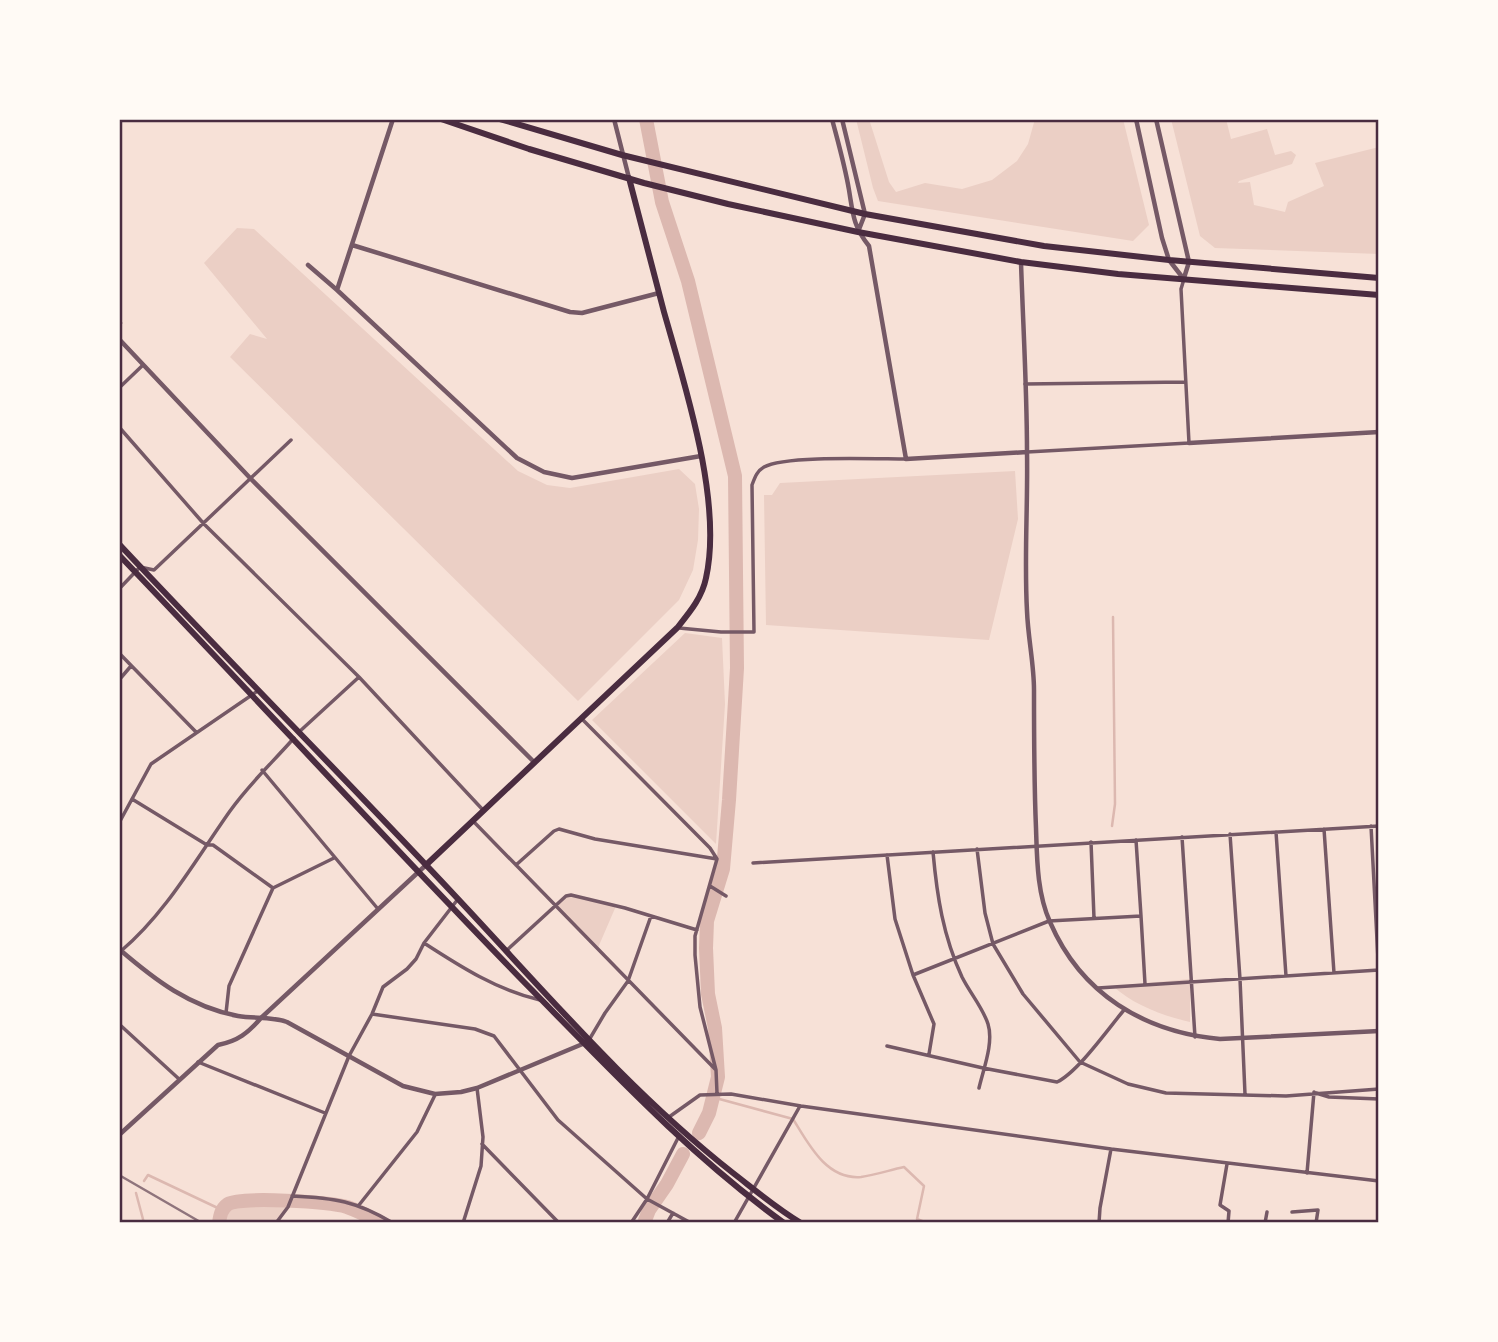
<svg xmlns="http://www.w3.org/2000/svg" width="1498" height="1342" viewBox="0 0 1498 1342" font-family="'PT Sans',sans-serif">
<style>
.green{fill:#ebcfc5}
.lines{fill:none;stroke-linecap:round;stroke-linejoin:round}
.stream{stroke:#dcb8b0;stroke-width:2.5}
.river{stroke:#dcb8b0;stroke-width:14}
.minor{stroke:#755966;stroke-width:3.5}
.tertiary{stroke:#755966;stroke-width:4.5}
.primary{stroke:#4a2c40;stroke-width:6}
.trunk{stroke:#4a2c40;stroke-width:6}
.rail{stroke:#8f747c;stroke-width:2.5}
.neatline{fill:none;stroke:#4a2c40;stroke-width:2.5}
</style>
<rect width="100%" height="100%" fill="#f7e1d7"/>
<path class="green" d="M856,119H869L889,182L896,192L925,183L962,189L992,180L1017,161L1028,144L1035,119H1123L1149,225L1133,241L878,201L873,188Z
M1171,119H1226L1231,139L1267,129L1275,155L1291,151L1296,155L1292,164L1239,181L1238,183L1250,182L1254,205L1285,212L1288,202L1324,186L1315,163L1379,147V254L1215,248L1200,236Z
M237,228L254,229L518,471L547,485L570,488L679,469L695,484L699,509L698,540L693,570L679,600L578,701L230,357L250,334L267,339L204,263Z
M1015,471L1018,519L989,640L766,625L764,495H772L780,483Z
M685,633L722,638L725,704L716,844L592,720Z
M571,895L616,906L597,950L556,906L566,896Z
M1190,979V1022C1164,1016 1133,1005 1113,986Z
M241,1201H290L276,1223H219C222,1208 226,1203 241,1201Z"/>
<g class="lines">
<path class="stream" d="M1112,826L1115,804L1113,617
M712,1097L793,1119C808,1143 826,1180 861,1177C875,1175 890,1170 904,1167L924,1186L917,1219L927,1223
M144,1181L148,1175L222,1210
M136,1193L144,1223"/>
<path class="river" d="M646,119L662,202L688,281L735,476L737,668L729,800L723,869L707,921L706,948L708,994L715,1028L718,1077L709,1113L699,1133
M219,1223C220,1216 221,1209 228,1204C241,1196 330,1202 347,1207C359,1211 370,1217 381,1223
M644,1223L649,1210L667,1184L683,1154"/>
<path class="minor" d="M1025,384L1185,382
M119,388L143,365
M119,427L204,524L359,677L483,810
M1027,452L1189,443L1181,289L1184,279
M119,589L140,567L154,570L291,440
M679,628L721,632H754L752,485C755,477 757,471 764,467C784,455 878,459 906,459
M119,653L196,732
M119,680L131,666
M581,718L710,848L717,859L695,936V955L700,1007L716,1070L717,1093
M299,732L359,677
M262,770L378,909
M132,799L207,845H213L273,888
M474,822L715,1069
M119,823L151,764L259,690
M1371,826L1379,978
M1324,829L1334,973
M1276,832L1286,976
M1230,834L1240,979L1245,1094
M1182,837L1195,1037
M1136,840L1141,916
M1091,842L1094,918
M977,849L985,913L993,944L1023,994L1080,1062L1128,1084L1166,1093L1286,1096L1379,1089
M933,852C937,896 943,936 962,977C970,993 983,1008 988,1024C994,1043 983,1070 979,1088
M887,855L895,919L913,975L934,1024L929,1054
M753,863L1379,826
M516,865L554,831L559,829L595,839L717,859
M710,886L726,896
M424,943C461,967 497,990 540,1000
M121,951C166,913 196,859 230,811C249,784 272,763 294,738
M506,951L566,896L571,895L625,908L697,930
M913,975L1049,921L1141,916L1145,984
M1098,988L1379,970
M226,1013L229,986L273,888L334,858
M372,1014L475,1029L494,1036L558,1120L647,1199L691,1223
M119,1024L179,1079
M589,1040L605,1013L628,981L651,916
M887,1046L983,1068L1057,1082C1078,1072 1108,1029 1124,1010
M198,1062L325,1113
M1316,1093L1329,1097L1379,1099
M669,1117L700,1095L731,1094L801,1106L1111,1149L1379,1181
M482,1144L559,1223
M1227,1164L1220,1205L1229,1211L1228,1223
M1307,1173L1314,1092
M292,1196C335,1198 356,1201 393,1223
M359,1205L417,1132L435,1095
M1292,1212L1318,1210L1316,1223
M276,1223L288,1207L349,1056L372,1014L383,987L407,969L416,959L424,943L458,899
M463,1223L481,1166L483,1137L477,1088
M631,1223L647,1199L679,1136
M667,1223L673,1213
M734,1223L800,1106
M1099,1223L1100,1208L1111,1149
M1265,1223L1267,1212"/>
<path class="tertiary" d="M393,119L337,290L517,458L544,472L572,478L701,456
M614,119L629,178
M832,119C838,142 845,166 849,190C853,214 853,226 869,246L906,459L1027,452
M842,119L865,214L858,232
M1136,119L1162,238L1169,260L1183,278
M1156,119L1189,262L1184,278
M352,245L570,312L582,313L659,293
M1021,262C1023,325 1027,389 1027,452C1028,505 1024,558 1027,611C1028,638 1034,664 1034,690C1034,736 1034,782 1036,828C1037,859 1037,893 1050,922C1081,994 1144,1032 1220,1039L1379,1031
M308,265L337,290
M119,324L120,323
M119,339L251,479L534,762
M1189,443L1379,432
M119,949C155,980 190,1007 238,1016C255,1019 271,1016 287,1022L403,1086L435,1094L461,1092L477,1088L585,1043
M119,1135L218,1045C238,1041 248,1033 261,1018L426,865"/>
<path class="primary" d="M441,119L529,149L644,183L728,204L858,232L1021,262L1118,274L1379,295
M500,119L622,155L865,214L1044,246L1169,260L1379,278
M426,865L677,628C689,613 702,598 706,578C723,502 685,386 664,312C652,267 641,223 629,178"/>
<path class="trunk" d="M119,544C231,664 347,780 459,900C547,994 631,1093 733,1173C755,1190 776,1208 801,1223
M119,555C255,697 387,841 524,982C608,1067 687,1153 784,1223"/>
<path class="rail" d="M119,1175L202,1223"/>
</g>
<rect width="1498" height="1342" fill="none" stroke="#fffaf5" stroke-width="242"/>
<rect x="121" y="121" width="1256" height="1100" class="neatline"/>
</svg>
